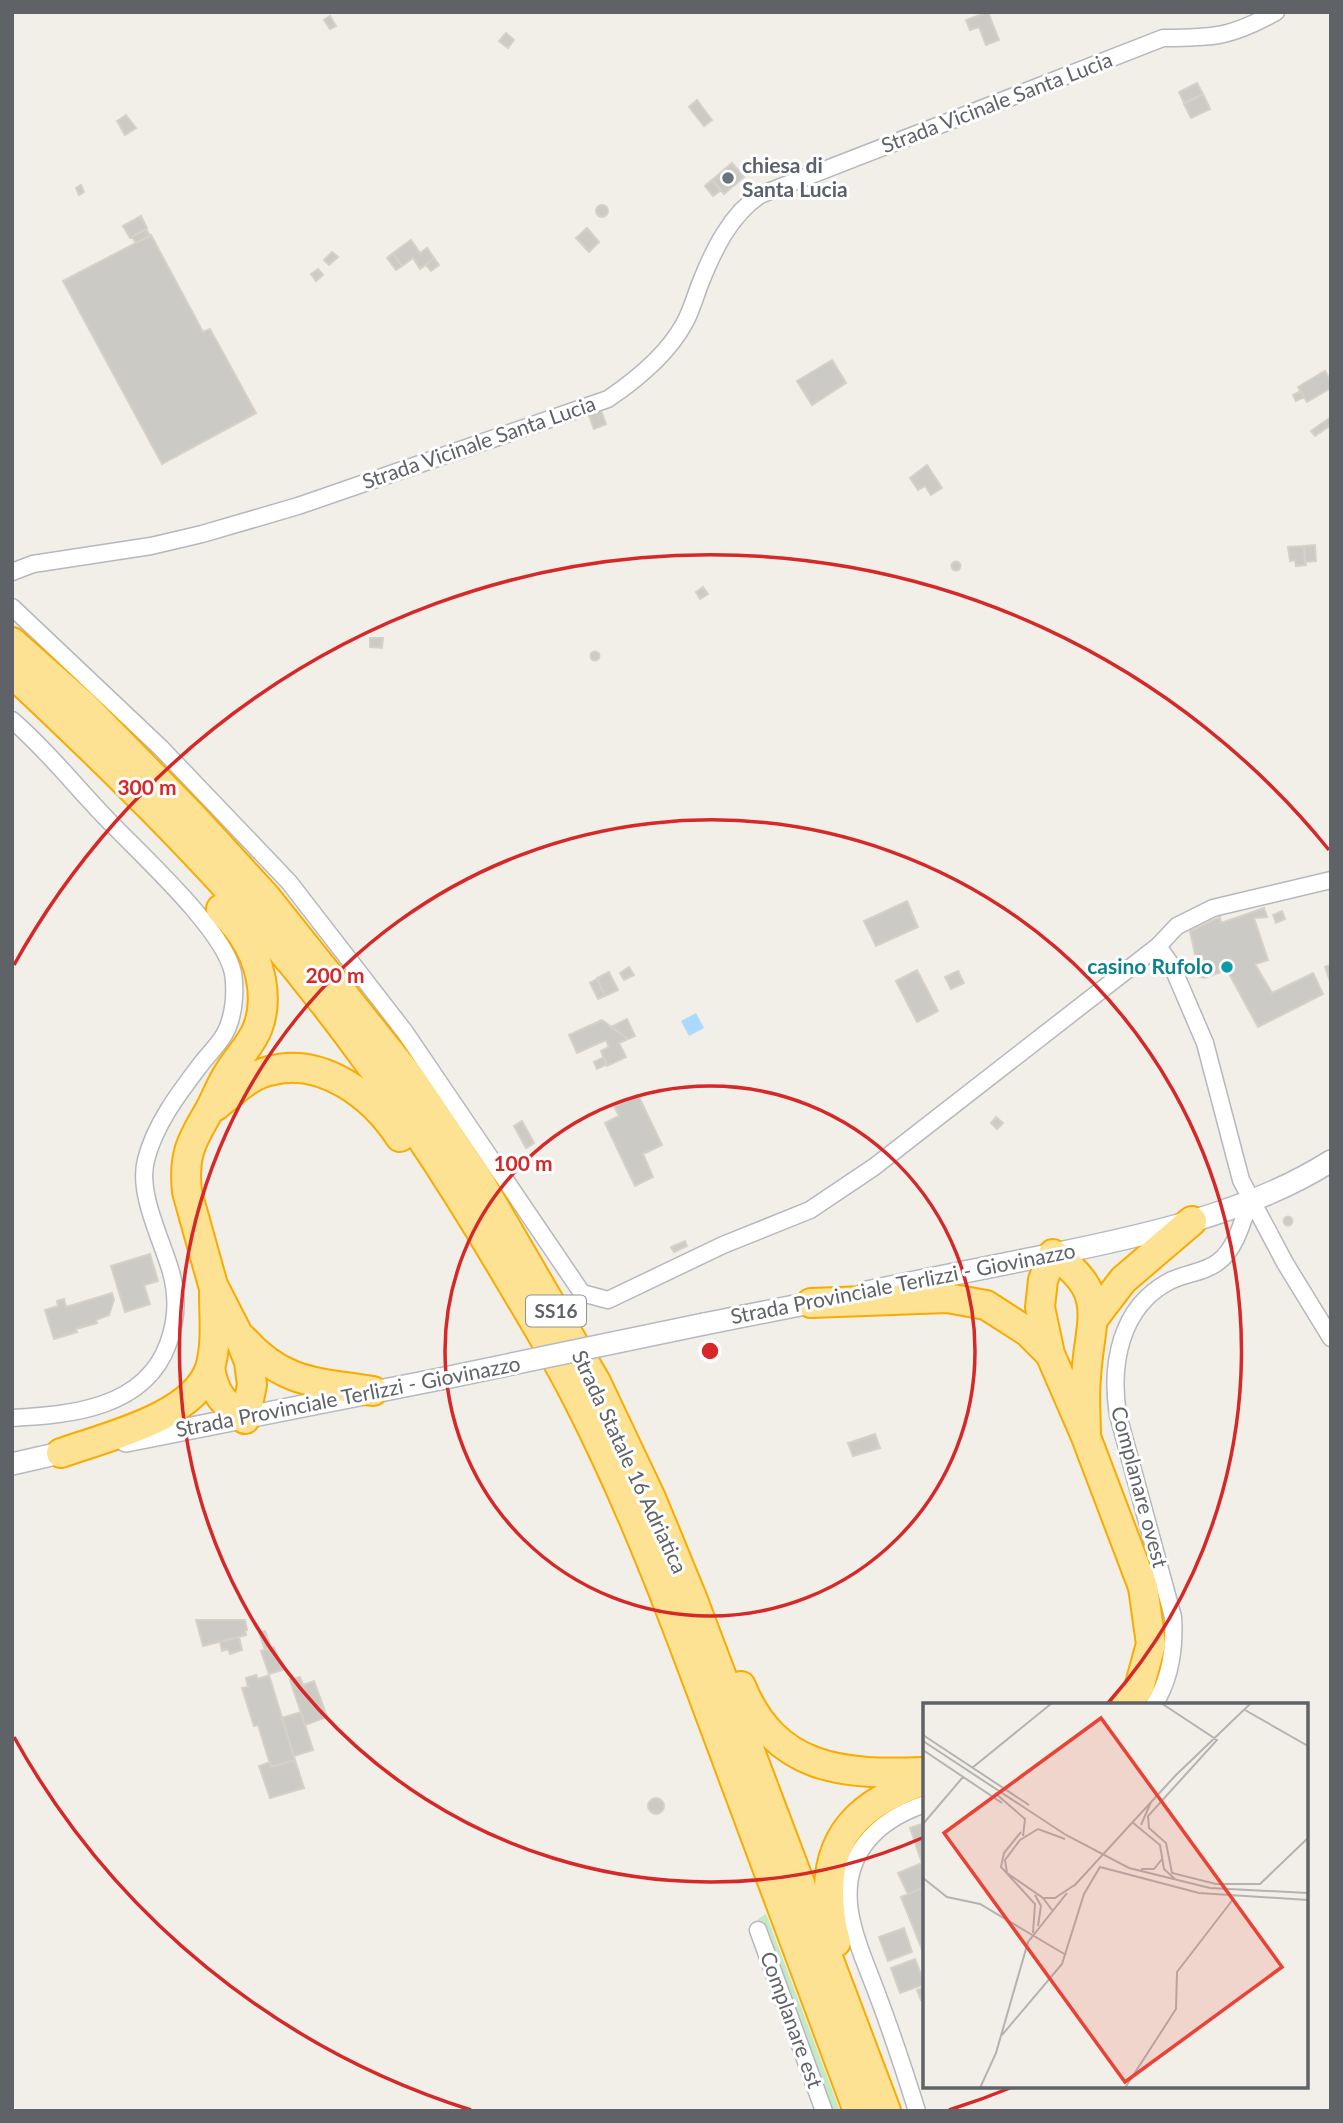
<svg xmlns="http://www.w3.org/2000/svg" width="1343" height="2123" viewBox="0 0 1343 2123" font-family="Lato,sans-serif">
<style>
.green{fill:#c5e8c5}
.water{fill:#aadaff}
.building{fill:#cccac5;stroke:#d6d1c6;stroke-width:2}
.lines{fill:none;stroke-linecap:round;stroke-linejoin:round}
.street-casing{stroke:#b5b8bc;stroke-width:19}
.secondary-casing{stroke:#b6babf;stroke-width:24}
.highway-casing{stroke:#f9ab00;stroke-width:32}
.street{stroke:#fff;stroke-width:16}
.secondary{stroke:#fff;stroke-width:21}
.highway{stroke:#fde293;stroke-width:28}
.secondary-bridge-casing{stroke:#b6babf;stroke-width:24;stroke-linecap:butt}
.secondary-bridge{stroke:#fff;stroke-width:21}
.ring{fill:none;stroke:#d62828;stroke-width:3.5}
.worship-dot{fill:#6b7280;stroke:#fff;stroke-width:2.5}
.culture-dot{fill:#0f9aa8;stroke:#fff;stroke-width:2.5}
.labels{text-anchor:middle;stroke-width:6;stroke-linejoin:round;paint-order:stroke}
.shield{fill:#fff;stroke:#8f9295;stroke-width:2}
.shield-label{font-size:19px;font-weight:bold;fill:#5f6368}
.street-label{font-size:21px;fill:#5f6368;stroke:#fff}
.worship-label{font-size:21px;font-weight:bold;fill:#5b616d;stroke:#fff;text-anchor:start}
.culture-label{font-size:21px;font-weight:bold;fill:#0d838f;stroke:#fff;text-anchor:end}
.inset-road{fill:none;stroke:#b3b3b1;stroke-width:2}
.view{fill:#ea4335;fill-opacity:0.15;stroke:#ea4335;stroke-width:3.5}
.inset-edge{fill:none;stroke:#5f6368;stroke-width:3.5}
.centre{fill:#d62828;stroke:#fff;stroke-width:3.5}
.ring-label{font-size:21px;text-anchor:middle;font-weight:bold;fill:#d62828;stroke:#fff;stroke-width:6;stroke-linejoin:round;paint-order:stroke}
</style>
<rect width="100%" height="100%" fill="#f1efe8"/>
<path class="green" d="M766,1914L840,2111H829L758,1919Z"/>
<path class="water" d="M696,1013L704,1028L689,1036L681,1021Z"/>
<path class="building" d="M988,12L999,40L986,45L979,27L970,30L966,20Z
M330,16L336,26L330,29L324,20Z
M506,33L514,40L508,48L499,41Z
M1197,83L1203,94L1184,103L1179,92Z
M1203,94L1210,109L1191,118L1184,104Z
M697,100L712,120L704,126L689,107Z
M126,115L136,128L125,135L117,121Z
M732,163L744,177L724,194L712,180Z
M712,180L721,190L713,196L705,186Z
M81,185L84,192L79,195L76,188Z
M596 211a6 6 0 1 1 12 0a6 6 0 1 1-12 0Z
M141,216L147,228L130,238L123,226Z
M587,228L599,242L589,252L576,238Z
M146,229L150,236L136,243L132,237Z
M151,235L203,332L210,329L256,413L162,464L63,281Z
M411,240L420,253L427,248L434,258L420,269L413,258L402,266L393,253Z
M332,252L338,257L329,265L324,260Z
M393,253L402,266L396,270L387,258Z
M434,258L439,265L431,271L426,265Z
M318,269L323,275L316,281L311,274Z
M832,360L846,383L812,405L797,381Z
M1325,371L1331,382V388L1307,402L1298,387Z
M1301,391L1304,397L1296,401L1293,395Z
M600,408L606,424L594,429L588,413Z
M1331,417V425L1315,436L1311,431Z
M927,465L942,488L931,495L925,486L918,490L910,478Z
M1315,545L1316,561L1305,562L1304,546Z
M1304,546L1306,565L1296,566L1295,560L1290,561L1288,547Z
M951.5 566a4.5 4.5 0 1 1 9 0a4.5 4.5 0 1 1-9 0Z
M703,587L708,594L700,599L696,592Z
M370,638H383L382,648L370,647Z
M590.5 656a4.5 4.5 0 1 1 9 0a4.5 4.5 0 1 1-9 0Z
M907,901L918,927L876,946L864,921Z
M1264,908L1267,917L1254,918L1268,960L1255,964L1272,993L1313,973L1323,994L1258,1027L1227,970L1204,978L1200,977L1190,931L1220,917L1221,923Z
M1282,911L1285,919L1276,923L1273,915Z
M1331,965V984L1325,967Z
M629,967L634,975L624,980L620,973Z
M917,970L938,1011L917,1022L896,981Z
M958,971L964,983L951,989L945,977Z
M609,972L618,990L605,996L597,978Z
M597,979L605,996L598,999L590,983Z
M627,1019L635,1036L628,1039L611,1027Z
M602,1020L628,1039L619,1043L626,1057L607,1066L601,1051L609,1047L606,1040L577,1053L569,1035Z
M604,1057L607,1064L597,1069L594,1062Z
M638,1095L662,1145L643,1154L653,1177L635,1186L605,1123L619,1116L614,1106Z
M996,1117L1003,1123L997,1129L991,1123Z
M522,1121L534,1143L526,1148L514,1126Z
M1283.5 1221a4.5 4.5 0 1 1 9 0a4.5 4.5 0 1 1-9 0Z
M685,1241L687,1246L674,1252L671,1247Z
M150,1254L158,1281L144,1285L150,1304L125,1312L111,1266Z
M112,1293L114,1300L109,1315L96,1320L97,1323L76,1329L77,1332L54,1339L45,1310L58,1306L57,1301L64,1299L66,1307Z
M875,1434L880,1448L853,1456L848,1443Z
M196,1620H245L247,1630L245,1631L246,1635L203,1646Z
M265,1631L271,1648L265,1650L259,1632Z
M239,1637L242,1650L230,1654L228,1649L222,1651L220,1642Z
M274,1647L282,1670L269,1674L261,1651Z
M256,1675L258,1679L269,1675L295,1760L271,1767L258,1725L254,1726L242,1688L248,1687L246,1678Z
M300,1677L303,1685L314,1681L327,1717L305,1725L290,1680Z
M301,1712L313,1750L294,1756L282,1718Z
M295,1760L304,1788L270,1798L259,1766L270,1762L271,1767Z
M648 1806a8 8 0 1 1 16 0a8 8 0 1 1-16 0Z
M925,1823V1887L908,1894L898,1873L922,1863L910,1828Z
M925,1887V1957L901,1897Z
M904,1928L912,1952L888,1961L879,1937Z
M915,1959L925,1984L900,1993L891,1968Z
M925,1987V1999L921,2000L917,1990Z"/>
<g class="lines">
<defs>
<path id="street" d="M12,572L33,564L151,546L202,534L298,506L608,399C636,380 667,355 684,324C691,312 695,297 700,284C713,251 730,215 760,195L1163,38C1214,38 1231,37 1276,12
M12,607L161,748L289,882L405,1032L582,1293L608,1300L723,1245L810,1210L874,1167L1158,946L1177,926L1213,908L1331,880
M12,720C47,750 75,786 107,819C140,854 224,929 233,973C236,992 234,1018 224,1035C218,1045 208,1055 201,1064C179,1093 155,1124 146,1160C137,1193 162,1240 171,1272C178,1297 177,1320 168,1344C145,1408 71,1415 12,1418
M1158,946L1172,966L1205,1043L1241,1180L1285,1263L1331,1338
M1154,1705C1171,1678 1175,1648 1173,1617L1118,1415C1110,1365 1120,1308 1168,1282C1184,1273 1204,1273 1218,1262C1236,1249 1243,1220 1250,1200
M758,1930L824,2111
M917,2111C905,2073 893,2036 879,1999C869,1971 855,1942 850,1912C841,1856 875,1821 925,1804"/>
<path id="secondary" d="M867,1292C928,1279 989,1267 1049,1255C1143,1236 1249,1213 1331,1161
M704,1324L825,1300
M126,1441L440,1379
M12,1464L73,1450"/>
<path id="highway" d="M12,642L84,706L191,815L266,897L411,1079L478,1179L596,1382L651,1498L691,1595L886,2111
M12,673C85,741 156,810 223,883C330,1000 422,1131 502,1267C528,1311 555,1354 578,1400C636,1513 680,1633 724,1752C769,1872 813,1991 858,2111
M216,1106C232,1093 248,1076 269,1071C322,1056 373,1096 400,1137
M811,1303L947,1298L986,1305L1028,1332L1050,1354
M1094,1318L1123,1280L1192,1221
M243,1339C283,1384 316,1382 373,1391
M210,1368C215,1396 223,1402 245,1419L252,1385L249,1362L238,1334L213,1285L187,1192C183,1156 191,1141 209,1111C216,1098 221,1084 229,1072C238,1057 252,1044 258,1027C269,997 260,960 242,934C236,925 228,917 221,909
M1086,1437C1086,1418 1084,1397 1086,1378C1089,1319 1111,1294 1053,1254L1043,1280L1040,1307L1050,1354L1086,1437L1143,1587L1151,1644L1139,1688L1126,1705
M61,1453C106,1437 194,1417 210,1368C217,1344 214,1317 214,1293
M741,1686C775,1770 842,1775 922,1772
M836,1942C830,1924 829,1907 829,1889C830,1826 871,1799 925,1780"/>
</defs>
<use href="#street" class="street-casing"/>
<use href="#secondary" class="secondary-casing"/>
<use href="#highway" class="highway-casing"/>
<use href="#street" class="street"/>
<use href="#secondary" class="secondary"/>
<use href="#highway" class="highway"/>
<defs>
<path id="secondary-bridge" d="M440,1379L704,1324"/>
</defs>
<use href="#secondary-bridge" class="secondary-bridge-casing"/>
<use href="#secondary-bridge" class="secondary-bridge"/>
</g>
<g class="ring">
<circle cx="710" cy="1351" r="265"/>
<path d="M922 1838A531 531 0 1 1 1108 1703"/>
<path d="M1015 2086A796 796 0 0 1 949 2110M471 2110A796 796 0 0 1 14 1737M14 965A796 796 0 0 1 1329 850"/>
</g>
<circle class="worship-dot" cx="728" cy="178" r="7"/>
<circle class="culture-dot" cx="1227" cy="967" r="7"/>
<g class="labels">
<rect class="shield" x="526" y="1295.5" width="60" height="31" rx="5"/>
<g class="shield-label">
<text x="556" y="1318">SS16</text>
</g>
<g class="street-label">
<text transform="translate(997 103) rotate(-21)" y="7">Strada Vicinale Santa Lucia</text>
<text transform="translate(479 443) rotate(-19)" y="7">Strada Vicinale Santa Lucia</text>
<text transform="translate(903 1284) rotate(-11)" y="7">Strada Provinciale Terlizzi - Giovinazzo</text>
<text transform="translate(348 1397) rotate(-11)" y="7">Strada Provinciale Terlizzi - Giovinazzo</text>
<text transform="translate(629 1462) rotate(65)" y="7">Strada Statale 16 Adriatica</text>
<text transform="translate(1139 1487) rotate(75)" y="7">Complanare ovest</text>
<text transform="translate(791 2020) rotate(70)" y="7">Complanare est</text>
</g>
<g class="worship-label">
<text x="742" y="173">chiesa di<tspan x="742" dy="24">Santa Lucia</tspan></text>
</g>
<g class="culture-label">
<text x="1213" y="974">casino Rufolo</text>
</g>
</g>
<g transform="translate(923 1703)">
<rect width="385" height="385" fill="#f1efe8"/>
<path class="inset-road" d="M238,0L294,37L225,113L226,125L243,140L249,170L293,181H337L385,135M322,7L385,43M0,32L106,102M0,38L143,132L206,165L287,185L385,190M0,47L79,100M49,65L129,0M72,90L102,116L100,133M209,119L237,142L241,166L252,176M0,121L40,74M218,122L228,99M98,129L81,150L78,164L112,201L110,230M218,166H231L239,156M0,175L24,194L57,201L143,252M151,183L252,73L328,0M112,192L118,203L115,223M120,195H132L153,181M129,207L120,195L84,170L82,157L97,137L115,126L142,136M79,332L139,261L161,191L177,164L276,190L385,197M57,385L73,350L105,239L144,190M202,385L253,306L254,269L311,195"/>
<path class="view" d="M178,15L359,264L202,379L21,130Z"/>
<rect width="385" height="385" class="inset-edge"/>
</g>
<circle cx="710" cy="1351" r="10" class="centre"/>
<g class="ring-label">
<text x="147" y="795">300 m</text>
<text x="335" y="983">200 m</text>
<text x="523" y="1171">100 m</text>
</g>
<rect width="1343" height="2123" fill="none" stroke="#5f6368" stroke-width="28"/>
</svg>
